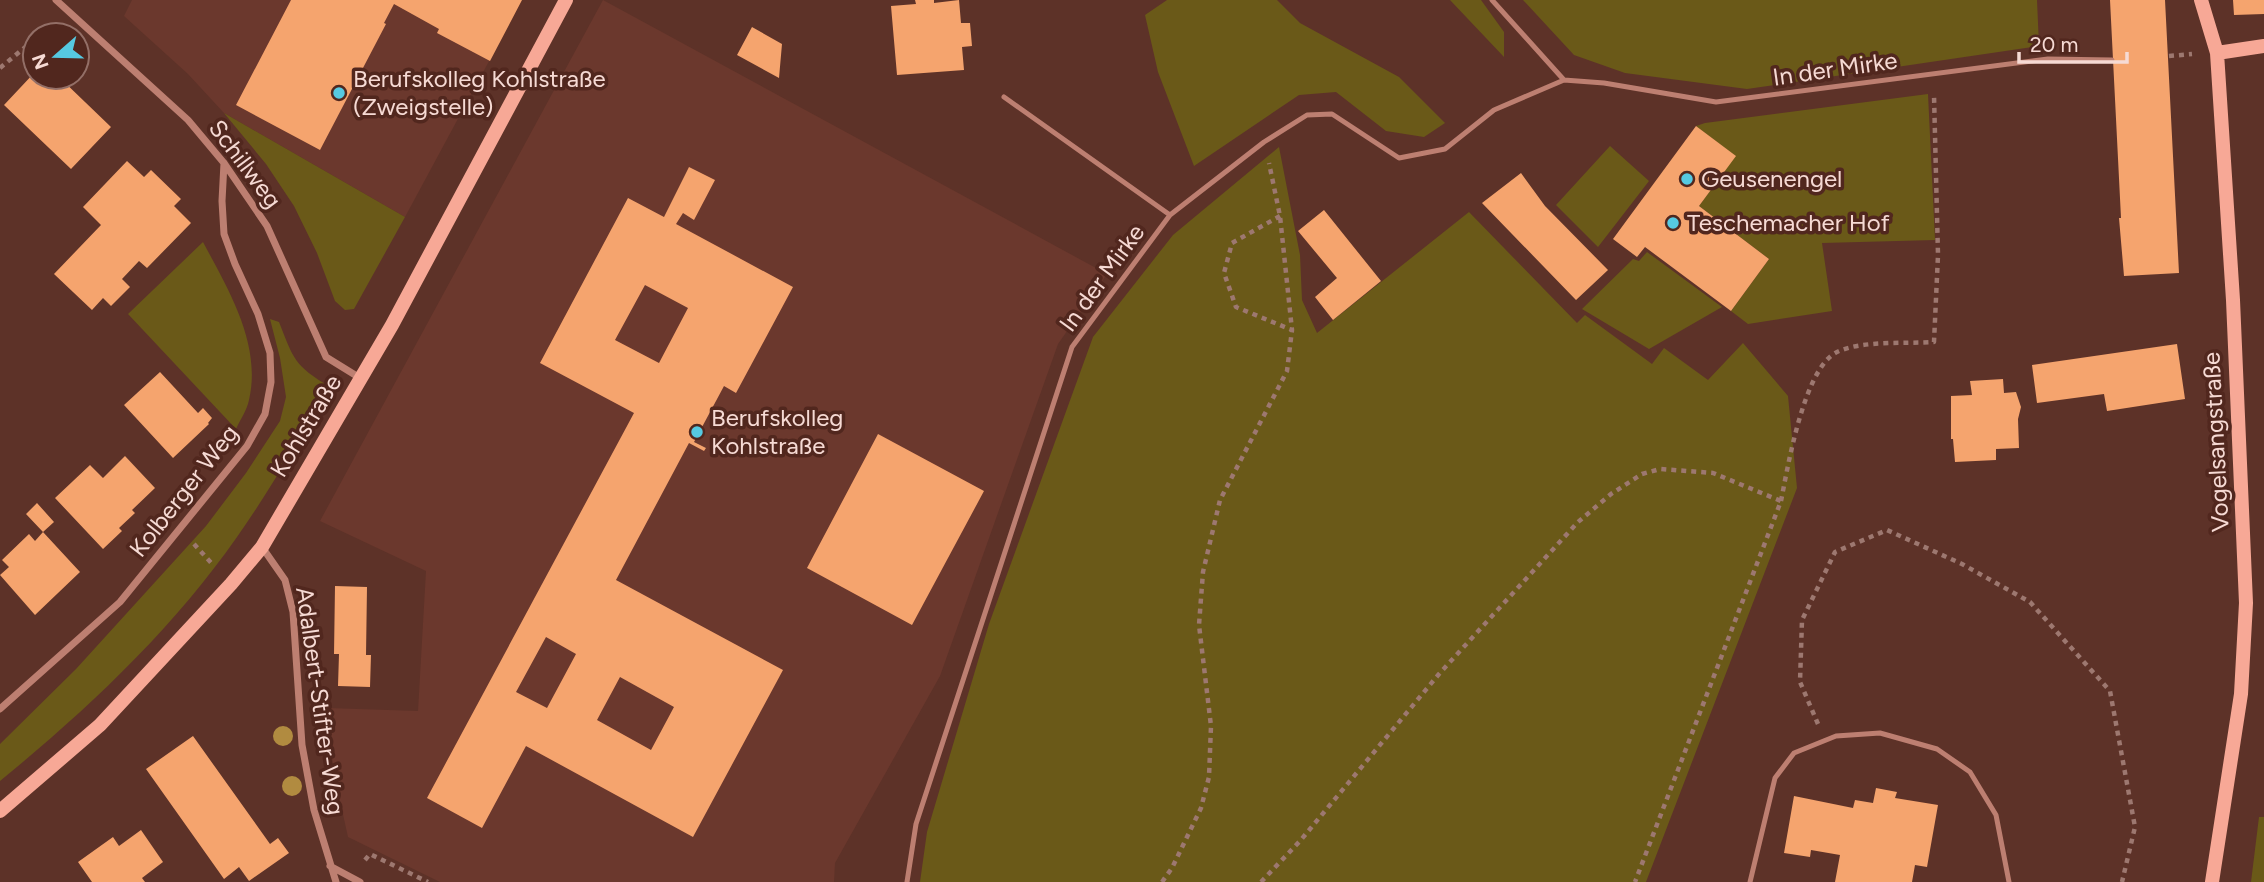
<svg xmlns="http://www.w3.org/2000/svg" width="2264" height="882" viewBox="0 0 2264 882" font-family="Figtree,sans-serif">
<style>
.built{fill:#6b382d}
.green{fill:#6a5918}
.building{fill:#f5a46e;fill-rule:evenodd}
.lines{fill:none;stroke-linecap:round;stroke-linejoin:round}
.path{stroke:#9d7870;stroke-width:4.5;stroke-dasharray:5 5;stroke-linecap:butt}
.lane{stroke:#bd7f71;stroke-width:5}
.street{stroke:#bd7f71;stroke-width:7}
.secondary{stroke:#f7a896;stroke-width:14}
.tree{fill:#b18b40}
.poi-dot{fill:#56c9e1;stroke:#51271e;stroke-width:2.5}
.labels{text-anchor:middle;stroke-width:7;stroke-linejoin:round;paint-order:stroke}
.street-label{font-size:24px;fill:#f6dad4;stroke:#51271e}
.poi-label{font-size:24px;fill:#f6dad4;stroke:#51271e;text-anchor:start}
</style>
<rect width="100%" height="100%" fill="#5d3228"/>
<path class="built" d="M132,0H522L405,217L224,113L188,74L124,16Z
M603,0L1107,274L1058,344L940,676L835,863L834,882H440L348,837L334,774L327,708L418,711L426,571L320,521Z"/>
<path class="green" d="M1167,0H1277L1300,23L1399,77L1445,123L1424,137L1386,131L1336,92L1299,95L1194,166L1158,72L1145,15Z
M1450,0H1481L1504,32V57Z
M1523,0H2037L2039,46L1747,89L1625,73L1574,55Z
M1928,94L1935,240L1822,243L1832,311L1748,324L1731,311L1769,259L1699,206L1735,156L1696,126L1705,123Z
M224,113L405,217L354,309L345,310L335,301L317,253L294,206L266,164Z
M1610,146L1649,181L1598,247L1556,205Z
M1279,147L1300,255L1302,300L1317,333L1469,212L1577,323L1585,315L1652,364L1664,348L1708,380L1743,343L1788,396L1797,488L1646,882H920L927,832L989,624L1093,337L1173,235Z
M203,242C228,289 262,344 249,400C247,410 240,420 236,429L128,314Z
M1647,252L1722,307L1649,349L1582,309L1633,259L1639,261Z
M270,319L279,322C294,360 294,365 330,387C300,437 271,489 237,537C172,630 88,709 0,781V744L76,669L206,526L246,473L280,421L286,397L280,358Z
M2259,817H2264V882H2251Z"/>
<path class="building" d="M291,0H522L490,61L437,33L439,29L394,4L384,23L386,24L320,150L236,105Z
M915,0H934V3L959,0L961,23H970L972,46L962,47L964,70L897,75L891,6L916,4Z
M2110,0H2165L2179,273L2124,276L2119,218H2121Z
M2233,0H2264V14L2234,15Z
M752,27L782,44L779,78L737,55Z
M35,72V77H59L111,127L71,169L4,105Z
M1696,126L1736,156L1699,206L1769,259L1731,311L1645,247L1637,257L1613,239Z
M127,161L144,177L151,170L181,199L174,206L191,223L147,268L139,261L122,279L130,287L111,306L103,298L92,310L54,274L101,225L83,207Z
M689,167L715,180L694,220L683,213L676,224L793,287L736,393L724,386L694,442L706,448L704,451L689,443L616,580L783,670L693,837L526,746L482,828L427,798L634,413L540,363L628,198L664,217ZM645,285L688,308L659,363L615,340ZM546,637L576,654L547,708L516,692ZM620,677L674,707L651,750L597,720Z
M1521,173L1545,206L1608,270L1576,300L1482,203Z
M1324,210L1381,281L1333,320L1315,297L1337,278L1298,231Z
M2177,344L2185,399L2107,411L2104,394L2037,403L2032,365Z
M160,372L198,413L203,408L212,418L208,423L209,424L173,458L124,405Z
M2003,379L2004,393L2016,392L2021,407L2018,419L2019,448L1996,449V460L1955,462L1953,439H1951V396L1972,395L1970,381Z
M878,434L984,491L912,625L807,568Z
M125,456L155,488L132,510L135,513L119,528L122,531L103,549L55,498L90,465L103,478Z
M37,503L54,522L43,532L26,514Z
M43,532L80,572L35,615L0,575L9,567L2,560L29,534L35,541Z
M335,586L367,587L366,655H371L370,687L338,686L339,654H334Z
M193,736L270,844L278,838L289,853L249,881L239,867L224,879L146,769Z
M1876,788L1897,792L1895,798L1938,805L1927,867L1915,865L1912,882H1835L1840,855L1811,850L1810,857L1784,853L1794,796L1853,808L1855,800L1873,803Z
M141,830L163,862L142,878L145,882H92L78,862L113,837L119,846Z"/>
<g class="lines">
<path class="path" d="M40,35L52,25
M2169,56L2192,54
M0,68L35,39
M1280,216L1232,243L1224,273L1236,307L1292,330
M1781,501C1788,466 1804,368 1837,352C1862,340 1906,344 1934,342L1938,255L1934,95
M194,544L214,566
M1818,724L1800,682L1802,620L1835,552L1887,530L1962,564L2030,602L2110,691L2135,827L2122,882
M365,860L370,854L428,882
M1162,882L1172,868L1201,808L1209,777L1211,726L1199,625L1203,572L1220,500L1287,371L1292,330L1280,216L1269,163
M1261,882L1300,841L1439,674L1578,522L1611,494L1642,474L1660,469L1713,473L1781,501L1635,882"/>
<path class="lane" d="M1492,0L1564,80
M1004,97L1170,215
M907,882L916,824L1072,347L1170,215L1264,142L1307,115L1332,114L1399,158L1445,149L1494,110L1564,80L1604,83L1716,102L2048,59L2112,60
M1750,882L1775,778L1794,753L1836,736L1880,733L1937,749L1970,772L1996,815L2009,882"/>
<path class="street" d="M56,0L188,120L224,163L267,226L326,357L360,378
M262,547L285,580L293,612L302,745L314,810L336,882
M0,709L120,602L247,446L265,414L271,382L270,353L258,314L235,264L224,234L222,201L224,163
M330,866L360,882"/>
<path class="secondary" d="M2201,0L2217,53L2233,300L2246,603L2241,694L2212,882
M2217,53L2264,46
M0,811L100,725L231,584L262,547L392,325L566,0"/>
</g>
<g class="tree">
<circle cx="283" cy="736" r="10"/>
<circle cx="292" cy="786" r="10"/>
</g>
<g class="poi-dot">
<circle cx="339" cy="93" r="7"/>
<circle cx="1687" cy="179" r="7"/>
<circle cx="1673" cy="223" r="7"/>
<circle cx="697" cy="432" r="7"/>
</g>
<g class="labels">
<g class="street-label">
<text transform="translate(1835 69) rotate(-8)" y="8">In der Mirke</text>
<text transform="translate(245 164) rotate(53)" y="8">Schillweg</text>
<text transform="translate(1102 278) rotate(-54)" y="8">In der Mirke</text>
<text transform="translate(306 426) rotate(-59)" y="8">Kohlstraße</text>
<text transform="translate(2216 442) rotate(-93)" y="8">Vogelsangstraße</text>
<text transform="translate(184 491) rotate(-52)" y="8">Kolberger Weg</text>
<text transform="translate(320 701) rotate(82)" y="8">Adalbert-Stifter-Weg</text>
</g>
<g class="poi-label">
<text x="353" y="87">Berufskolleg Kohlstraße<tspan x="353" dy="28">(Zweigstelle)</tspan></text>
<text x="1701" y="187">Geusenengel</text>
<text x="1687" y="231">Teschemacher Hof</text>
<text x="711" y="426">Berufskolleg<tspan x="711" dy="28">Kohlstraße</tspan></text>
</g>
</g>
<g transform="translate(56 56) rotate(250)"><circle r="33" fill="#51271e" stroke="#936f67" stroke-width="2"/>
<path d="M0-5L12 26L0 18L-12 26Z" fill="#56c9e1"/>
<text y="-10" font-size="19" font-weight="bold" text-anchor="middle" fill="#f6dad4">N</text>
</g>
<path d="M2019 52v10h108v-10" fill="none" stroke="#f6dad4" stroke-width="3.5"/>
<text x="2030" y="52" font-size="21" fill="#f6dad4" stroke="#51271e" stroke-width="5" paint-order="stroke">20 m</text>
</svg>
